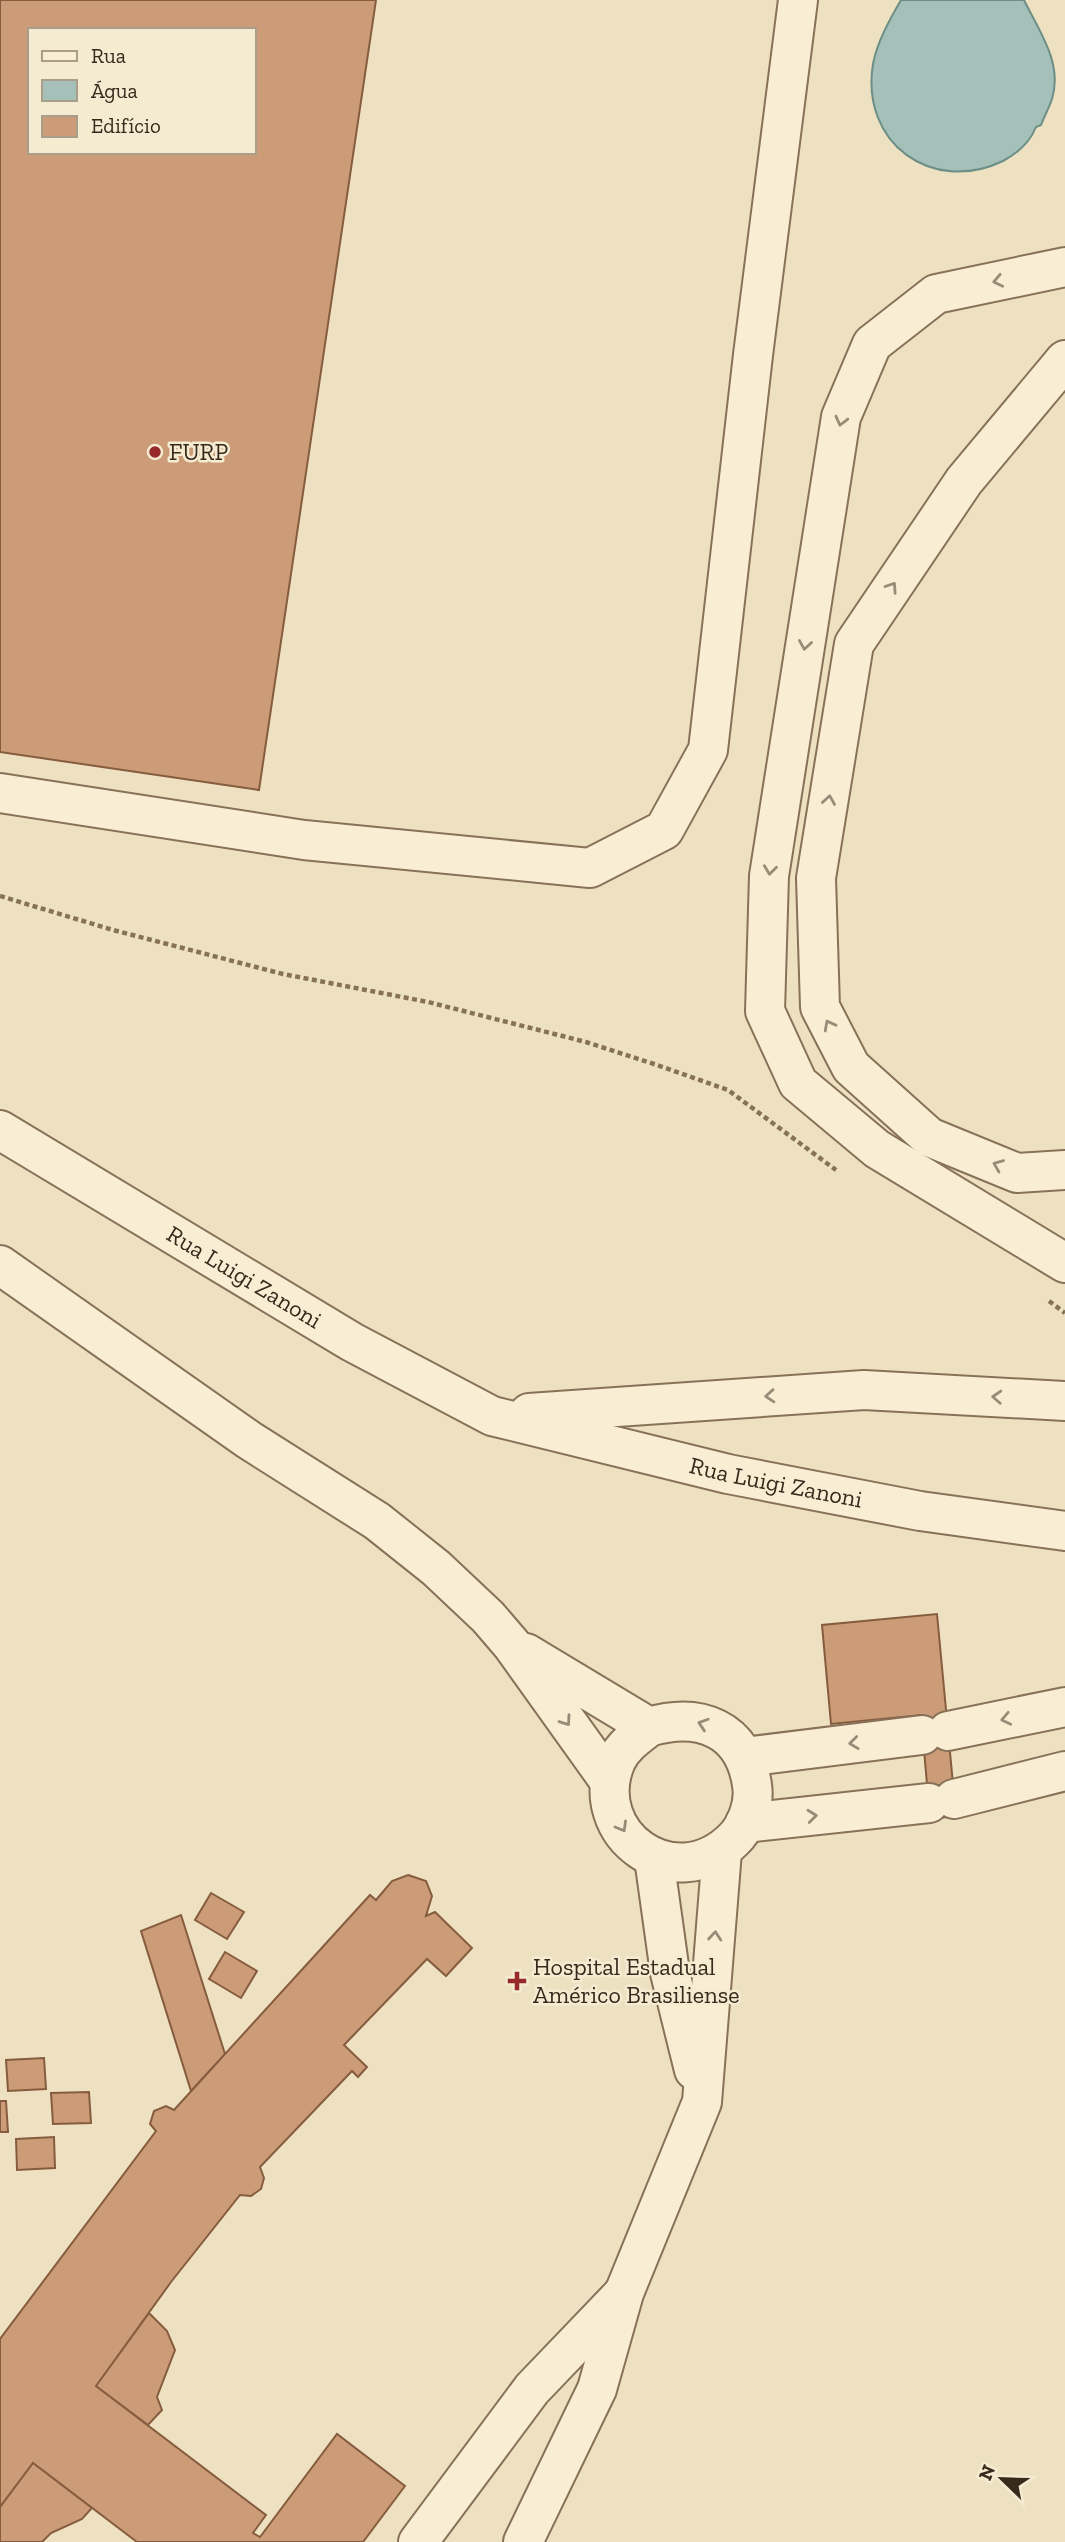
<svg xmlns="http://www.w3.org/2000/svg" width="1065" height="2542" viewBox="0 0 1065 2542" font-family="'Zilla Slab',serif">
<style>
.water{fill:#a4c0b8;stroke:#6b8e86;stroke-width:2}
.building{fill:#cc9b77;stroke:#865c3f;stroke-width:2;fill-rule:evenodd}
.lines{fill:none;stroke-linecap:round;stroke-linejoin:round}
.minor-casing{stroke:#877259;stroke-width:42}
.path{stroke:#877259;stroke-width:4.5;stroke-dasharray:5 3.5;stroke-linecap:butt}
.minor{stroke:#f9eed4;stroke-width:38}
.oneway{stroke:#988c78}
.poi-dot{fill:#962929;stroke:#f5ebd1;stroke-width:2.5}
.labels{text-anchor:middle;stroke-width:5;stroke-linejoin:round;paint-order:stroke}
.poi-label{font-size:24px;fill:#372a1d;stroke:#f5ebd1;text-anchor:start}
.street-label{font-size:24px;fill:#372a1d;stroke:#f5ebd1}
</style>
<rect width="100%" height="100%" fill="#eee1c1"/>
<path class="water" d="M901,0H1024C1039,31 1063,63 1052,99C1049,108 1044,117 1041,125L1036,127C1030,142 1018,153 1003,161C932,195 860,143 873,64C877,42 890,19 901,0Z"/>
<path class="building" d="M0,0H376L259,790L0,752ZM30,30H254V152H30Z
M937,1614L956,1816L930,1819L921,1715L831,1724L822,1625Z
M408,1875L426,1881L432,1896L426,1916L435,1912L472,1948L446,1976L427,1959L344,2045L367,2067L358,2077L352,2071L260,2167L264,2178L261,2189L251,2196L240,2195L171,2282L96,2386L266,2515L253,2533L260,2537L337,2434L405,2486L363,2542H137L33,2463L0,2507V2339L156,2131L150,2124L154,2111L166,2106L174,2110L370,1895L376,1900L392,1881Z
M211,1893L244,1912L227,1939L195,1920Z
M181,1915L225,2054L191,2091L141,1931Z
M225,1952L257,1971L241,1998L209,1979Z
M44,2058L46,2089L8,2091L6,2060Z
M89,2092L91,2123L53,2124L51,2093Z
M0,2101H6L8,2132H0Z
M54,2137L55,2168L17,2170L16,2139Z
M149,2313L167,2331L175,2350L157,2397L162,2410L148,2425L96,2386Z
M33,2463L92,2508L82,2519L51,2533L42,2542H0V2507Z"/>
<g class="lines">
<defs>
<g id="minor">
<path d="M1065,267L936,294L872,344L841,417L769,876L765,1011L798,1083L877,1149L1065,1263"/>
<path d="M1065,360L964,481L854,644L816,878L820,1007L851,1067L929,1137L1017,1173L1065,1170"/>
<path d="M0,793L304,840L590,868L664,830L708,750L753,355L798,0"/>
<path id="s1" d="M0,1130L352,1342L492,1416L728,1474L920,1511L1065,1531"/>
<path d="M0,1265L249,1440L377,1521L436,1568L488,1617L512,1645L610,1782"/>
<path d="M529,1413L864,1390L1065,1401"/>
<path d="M526,1653L649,1727C699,1712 744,1728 752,1785C755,1803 747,1826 734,1839C674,1899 585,1834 616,1761C623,1746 636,1737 649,1727"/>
<path d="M948,1731L1065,1707"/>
<path d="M744,1757L922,1735"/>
<path d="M954,1799L1065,1771"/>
<path d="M745,1823L929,1803"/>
<path d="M654,1858L670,1973L694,2070"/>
<path d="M418,2542L532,2389L623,2294"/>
<path d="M523,2542L597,2389L624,2293L702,2102L722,1851"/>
</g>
</defs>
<use href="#minor" class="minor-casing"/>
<path class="path" d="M0,896L113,930L283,974L428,1002L586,1042L657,1065L728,1090L836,1170
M1049,1301L1065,1313"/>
<use href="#minor" class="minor"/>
</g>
<defs><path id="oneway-chevron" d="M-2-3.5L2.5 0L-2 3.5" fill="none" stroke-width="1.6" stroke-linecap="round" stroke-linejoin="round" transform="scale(1.75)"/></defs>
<g class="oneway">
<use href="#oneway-chevron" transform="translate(998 281) rotate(168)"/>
<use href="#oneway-chevron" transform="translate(841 421) rotate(104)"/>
<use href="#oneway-chevron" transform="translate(892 587) rotate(-56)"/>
<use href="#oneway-chevron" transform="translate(805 645) rotate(99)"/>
<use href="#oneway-chevron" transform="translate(829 800) rotate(-81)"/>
<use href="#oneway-chevron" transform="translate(770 870) rotate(97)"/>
<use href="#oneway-chevron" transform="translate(829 1025) rotate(-118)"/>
<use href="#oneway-chevron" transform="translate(998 1165) rotate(-158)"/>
<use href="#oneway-chevron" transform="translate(770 1396) rotate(176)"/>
<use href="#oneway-chevron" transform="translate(997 1397) rotate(-177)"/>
<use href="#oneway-chevron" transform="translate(1006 1719) rotate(168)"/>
<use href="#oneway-chevron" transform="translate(566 1721) rotate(55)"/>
<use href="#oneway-chevron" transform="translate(703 1724) rotate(-162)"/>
<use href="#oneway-chevron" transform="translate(854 1743) rotate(173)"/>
<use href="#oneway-chevron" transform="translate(812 1816) rotate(-6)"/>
<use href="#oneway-chevron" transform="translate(622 1827) rotate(60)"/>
<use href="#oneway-chevron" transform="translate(715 1936) rotate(-85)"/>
</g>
<g class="poi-dot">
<circle cx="155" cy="452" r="7"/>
<path d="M513.5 1970.5h7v7h7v7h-7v7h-7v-7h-7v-7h7z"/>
</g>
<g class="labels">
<g class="poi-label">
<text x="169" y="460">FURP</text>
<text x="533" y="1975">Hospital Estadual<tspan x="533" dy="28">Américo Brasiliense</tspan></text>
</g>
<g class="street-label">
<text dy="8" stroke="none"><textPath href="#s1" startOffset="285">Rua Luigi Zanoni</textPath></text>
<text dy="8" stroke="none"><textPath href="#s1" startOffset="861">Rua Luigi Zanoni</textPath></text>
</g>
</g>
<rect x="28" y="28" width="228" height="126" fill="#f5ebd1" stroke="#a99e89" stroke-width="2"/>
<rect x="42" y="51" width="35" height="10" fill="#f9eed4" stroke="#a99e89" stroke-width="2"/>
<text x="91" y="63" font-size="21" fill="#372a1d">Rua</text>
<rect x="42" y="80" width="35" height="21" fill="#a4c0b8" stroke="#a99e89" stroke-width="2"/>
<text x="91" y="98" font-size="21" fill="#372a1d">Água</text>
<rect x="42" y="116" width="35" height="21" fill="#cc9b77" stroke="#a99e89" stroke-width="2"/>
<text x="91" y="133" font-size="21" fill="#372a1d">Edifício</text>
<g transform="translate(1002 2479) rotate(293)" stroke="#f5ebd1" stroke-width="5" paint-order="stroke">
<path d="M0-5L12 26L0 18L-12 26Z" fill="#372a1d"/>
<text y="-10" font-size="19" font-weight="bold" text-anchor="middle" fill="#372a1d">N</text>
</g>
</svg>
